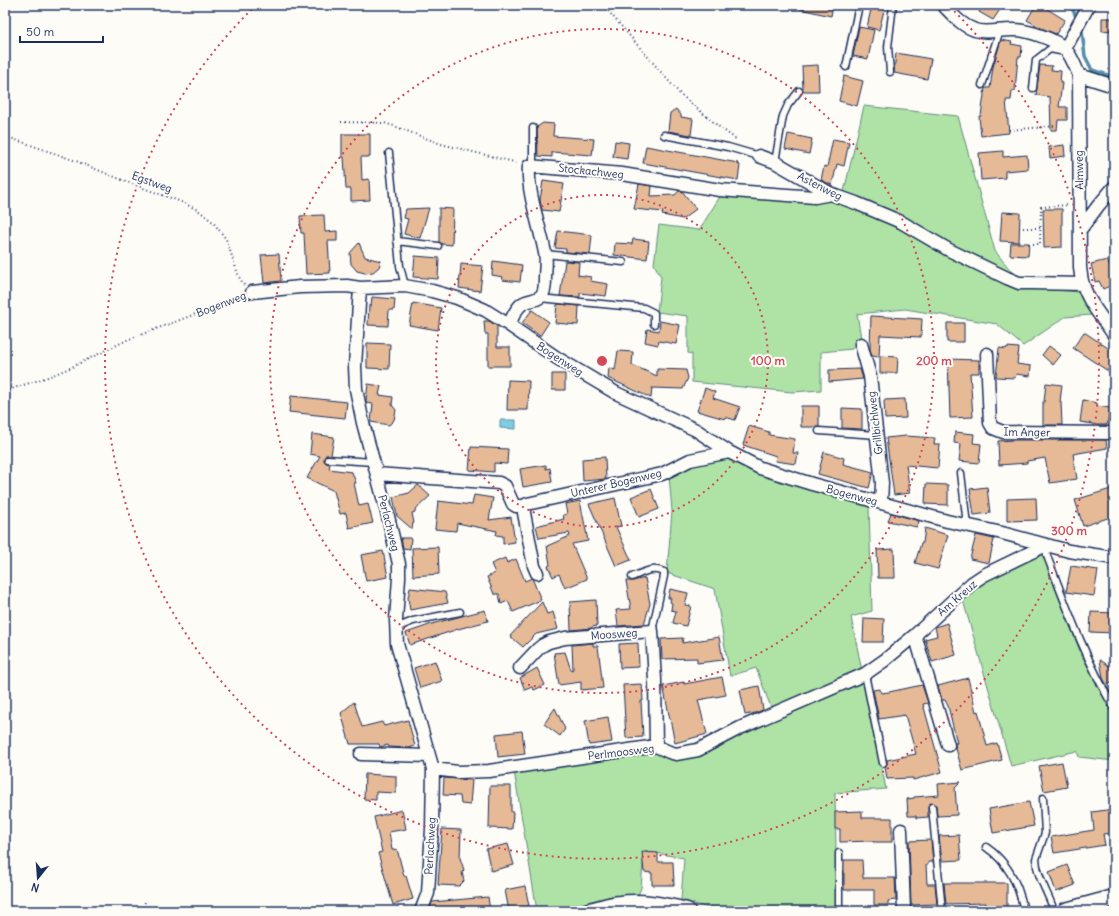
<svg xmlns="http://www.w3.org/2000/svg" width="1119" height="916" viewBox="0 0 1119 916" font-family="Delius,sans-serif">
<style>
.green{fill:#aee3a5;stroke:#648982}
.water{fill:#7fcddd;stroke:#578eaa}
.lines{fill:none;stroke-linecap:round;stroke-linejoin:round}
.stream{stroke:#578eaa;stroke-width:3.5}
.building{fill:#e6ba96;stroke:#1b2f5e}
.service-casing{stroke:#1b2f5e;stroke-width:9}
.minor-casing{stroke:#1b2f5e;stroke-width:15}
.secondary-casing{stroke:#1b2f5e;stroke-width:19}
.path{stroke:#1b2f5e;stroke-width:2;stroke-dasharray:1 3;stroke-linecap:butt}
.service{stroke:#fdfcf7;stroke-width:6}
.minor{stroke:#fdfcf7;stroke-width:12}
.secondary{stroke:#fdfcf7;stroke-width:16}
.ring{fill:none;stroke:#d1495b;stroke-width:2;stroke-dasharray:2 4}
.labels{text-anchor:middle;stroke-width:4;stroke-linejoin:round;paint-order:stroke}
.street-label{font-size:11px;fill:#1b2f5e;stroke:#fdfcf7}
.centre{fill:#d1495b;stroke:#fdfcf7;stroke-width:2}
.ring-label{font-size:12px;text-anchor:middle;font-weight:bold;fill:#d1495b;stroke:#fdfcf7;stroke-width:4;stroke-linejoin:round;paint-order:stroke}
</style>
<rect width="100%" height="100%" fill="#fdfcf7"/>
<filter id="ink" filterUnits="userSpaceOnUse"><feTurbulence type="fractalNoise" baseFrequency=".025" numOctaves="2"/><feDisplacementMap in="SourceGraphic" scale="8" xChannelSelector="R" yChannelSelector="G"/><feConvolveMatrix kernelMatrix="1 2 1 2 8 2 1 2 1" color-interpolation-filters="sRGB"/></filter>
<g filter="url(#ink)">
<path class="green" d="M864,106L958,116L995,251L1024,287L1079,292L1092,315L1065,317L1023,346L997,324L905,309L857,314L861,338L852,349L821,352V390L792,392L692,382V354L688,353V316L657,312L661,277L654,264L659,225L699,230L721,195L842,200Z
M730,457L765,476L869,507L872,611L851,617L886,789L835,793L837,911H737L705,907L681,900L684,858L644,851L641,888L638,895L612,896L551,911H537L514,771L651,751L672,757L775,718L756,668L730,676L715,589L667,573L672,511L669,475L690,463Z
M1043,553L1081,654L1114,717V761L1079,757L1077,751L1011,766L962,597L983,578Z"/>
<path class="water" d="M500,420H516V429L500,428Z"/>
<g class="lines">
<path class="stream" d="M1068,5L1073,10L1078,21
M1080,27L1082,31L1085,56L1092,70L1114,77"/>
</g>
<path class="building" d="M801,5H833L831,16L800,9Z
M872,5L885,7L879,30L867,27Z
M982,5H1003L993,20L979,12Z
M1036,5H1041L1065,20L1056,34L1039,27L1027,20Z
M1102,18H1111L1112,20H1114V30L1102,31Z
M859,27L874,30L868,59L853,56Z
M1001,40L1012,42L1011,44L1022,46L1021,57H1018L1015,91H1012L1011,100H1006L1009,133L981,136L979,116H981L985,88H990L993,67Z
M896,53L931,59L927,79L894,73Z
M818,65L819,91H803L802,66Z
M1040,65L1052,66L1051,70L1061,71L1060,83H1062L1059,107H1067V120H1058L1057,130H1051L1050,97L1036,95Z
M844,76L863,81L857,106L839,101Z
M676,109L681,115V117L693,119L691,135L668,131L670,113Z
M543,123L554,124L553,136L594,139L592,155L552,152V157L538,156L537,127Z
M342,134H370V157H361L362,180L369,179L370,200L351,201V189H346L344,157H342Z
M788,134L812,139L809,154L785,149Z
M833,139L849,142L844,166L837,164L832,185L821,180L824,166L827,167Z
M615,141L629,143L627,159L613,157Z
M1064,145L1065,156L1050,158L1049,147Z
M646,146L738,163L737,164L740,165L738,180L643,163Z
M1003,151V157L1027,155L1028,169L1005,171V178L981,180L979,153Z
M543,181L564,184L559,212L542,210L540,200Z
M639,184L652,186L651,196L675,195L679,191H682L696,209L683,219L662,215L663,212L634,209Z
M429,208L420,238L404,234L408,219L404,218L406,209Z
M439,208L453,209L452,245L442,244L439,242Z
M1043,209H1062V247L1044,248Z
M1002,212L1020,213L1019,242L1000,241Z
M324,215L325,232L337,231V241H328L330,273L306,274L304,233H301L300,216Z
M558,231L592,235L590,254L566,252V249L555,248Z
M633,239L649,241L647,259L614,255L615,243L632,244Z
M359,243L365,257L381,261L379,267L373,272L365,273L357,271L351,264L350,253Z
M1011,243H1029L1028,256L1010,255Z
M279,254L281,281L264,283L261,255Z
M415,256L439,258L438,279L413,277Z
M1107,260L1113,273L1111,274L1114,280V284L1103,289L1099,281L1095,282L1091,264Z
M493,261L522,265L520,282L502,280L503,277L492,275Z
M565,261L579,262L578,275L591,277L590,281L608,284L606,296L580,293V297L560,296Z
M461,264L483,266L480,291L459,288Z
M372,297L395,299L394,310H389L388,326L368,325L369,305L371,306Z
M413,303L441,308L438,330L409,325Z
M559,304L579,306L578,325L555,323L557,305Z
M532,310L549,322L540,336L522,323Z
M871,316L922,319L921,337L880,335L879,357L872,356L870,349Z
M484,321H489L497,326V347H510V366H488V334H485Z
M660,321L680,325L676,344L659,341L658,345L645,342L647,329L659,331Z
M947,323H964V342H947Z
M1084,332L1114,352V368L1111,373L1073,348Z
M367,343L390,344L389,369L367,368Z
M1049,346L1061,355L1053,365L1042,355Z
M1007,347L1019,348L1017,364L1031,366L1030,376L1016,374L1015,378L996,377L999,348L1006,349Z
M618,351L633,352L632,365L657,376V369L686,370L688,378L683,389L652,388L651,398L608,378L609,368L615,370Z
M880,356L898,357L897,373H880Z
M948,359L979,360V373H970L973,417L950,418Z
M860,369L863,379L829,382V370Z
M552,374H565V390H552Z
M508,380L529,381L528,410H507Z
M1046,383L1062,385L1060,402H1061L1062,425H1043V402H1044Z
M368,384L381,386L379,395L393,397L392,405L396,410L394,420L389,425L371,422L373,404L366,403V400Z
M705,388L715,392L713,398L740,407L735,420L725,417V419L697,411Z
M291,396L347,402L345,418L289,412Z
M905,399L906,418L885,419L884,400Z
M1083,400L1097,403V406L1110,408L1107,425H1093V424L1080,422Z
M801,406H819V427H801Z
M842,408L862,409V429L842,428Z
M749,426L769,432V435L795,439L793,453H798L796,464L775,461L776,456L743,445Z
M955,432L974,434L973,443L981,444L979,463L959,461L961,444L954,443Z
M312,434L334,437L331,455H326L324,461L326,463L330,464L329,469L352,472L356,483H354L359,506L368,504L373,523L349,528L346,513L340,514L334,491L307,478L320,456L310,454Z
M906,436L935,438L934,444H940L938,468L906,465L910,493L894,495L886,438Z
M1013,440H1106L1107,448L1073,454L1077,479L1050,483L1045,458L1027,461V463L999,465L998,441Z
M471,447L508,449L507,464L494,463V472L469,470Z
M824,452L844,458L843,464L873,472L869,488L818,474Z
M605,457L606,479L583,481L582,459Z
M546,465V469L550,468L552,482L523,487L520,469Z
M926,484L948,485V505L925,504Z
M418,485L430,496L415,510V512L412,513L414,523H413L412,529L397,516L393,497L409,493Z
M987,487L990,513L974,515L970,489Z
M1114,488V516L1083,526L1075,500Z
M651,489L659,509L639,517L631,497Z
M474,495L493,498L489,520L511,517L515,542L503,544V536L496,535L497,531L457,523L456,531L435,529L438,501L472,505Z
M615,498L621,526L616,527L631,560L616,566L589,504Z
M1036,498L1037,520L1007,521V499Z
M580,501L588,541L572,544L587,579L565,588L559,574L553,577L548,566L550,565L547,546L570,536L569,533L539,538L536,526L564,519L563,515L567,514L565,504Z
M891,513L919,521L917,527L888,521Z
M925,528L948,535L938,569L915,563L921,543H923Z
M976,535L994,539L989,563L970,559Z
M401,538H411L410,549L403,548Z
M438,547L439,574L413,576L412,548Z
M894,549L895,578H878L877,550Z
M383,551L388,577L366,581L361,555Z
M505,558L507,563L516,559L525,581L532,578L541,600L513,612L508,601L501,604L499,594H494L487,577L495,573L491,564Z
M1071,566L1098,570L1094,596L1066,592Z
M645,578L650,604L644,624L618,626L616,610L631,609L626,581H633Z
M410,588L445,592L448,603L410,610L408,598Z
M670,589L688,593L685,605L691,606L686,626L673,623L676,611L671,610L672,603L670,602L671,598H668Z
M596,600L597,626L592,627V628L571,630L570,602Z
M542,602L547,614L553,612L558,629L536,634L523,647L510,636Z
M485,610L488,621L458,629L410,645L406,633L435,623Z
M1091,612L1114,613V633L1090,632Z
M864,618L884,619L883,642H863Z
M947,623L956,655L932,662L925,639L937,636L935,627Z
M719,637L723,660L697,663V658L662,659L661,639L683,638L682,643Z
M593,643V646H598L603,688L581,690V682L559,685L554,653L565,652L571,670L573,669L572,645Z
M638,643L639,667L620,668L619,644Z
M1100,660L1114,669V683L1106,684L1103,678Z
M435,661L442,681L420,688L414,668Z
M537,668L545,685L534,690L532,687L525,690L520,678Z
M722,677L726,695L698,700L707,734L675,743L663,686L684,682V684Z
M968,678L976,712L978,711L987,746L997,743L1002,760L962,770L955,745V743H957L948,706L945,700H942L938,686Z
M642,684L643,701H641L643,737L626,738L623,685Z
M922,685L928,703L923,704L942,772L913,780V778L887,779L885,767L887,764V760L916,754L905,715L879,719L873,690L880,689L881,693L889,692Z
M759,686L763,710L755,713L745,715L740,690Z
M354,702L362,727L382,722L384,726L408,720L415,746L409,748L389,747L388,745L380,747L379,744H350L341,713Z
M555,708L565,729L560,736L544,724Z
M608,717L612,742L589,745L585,721Z
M522,731L525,754L498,757L496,734Z
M1062,762L1067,787L1044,791L1039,766Z
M365,774L396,776V793L376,792V800L364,799Z
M444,778L472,780L470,805L461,804L460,796L443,795Z
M961,782L955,788L957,815L937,816L936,805L932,803L928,806V817L916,818V816H908L907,799L914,798V797L939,795L938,784Z
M490,786H511V812H513L512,829L489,828Z
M1029,802L1034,826L993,833L989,809Z
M1114,809V833L1103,834L1105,845L1054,853L1051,837L1094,830L1092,812Z
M402,810L406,829L389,832L392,850L397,849L404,876H406L413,899L393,905L378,853L382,852L374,817Z
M862,811V818H892V842H873V841L840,842V829H835V812Z
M442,829L461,830L460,858L464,870L462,872L464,881L459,886L438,885Z
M959,835L961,860L942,861L939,836Z
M931,840L933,862H928V865H926L927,884H935L937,904L911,905L909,841Z
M508,844L514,865L491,871L486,849Z
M642,852L658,853V862H673L674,885H652V873L644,872Z
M844,860H862L863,878H895L896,900L888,901V905H874V890H844Z
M1067,865L1075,885L1056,892L1049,872Z
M944,883H1007V907H985L986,903L946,904Z
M525,886L529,906L509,911L505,890Z
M488,897L490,911H429L432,902Z"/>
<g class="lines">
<defs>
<path id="service" d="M846,67L859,5
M890,72L888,47L893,5
M982,85L1000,30
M1033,88L1036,60L1050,49L1060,51L1064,49
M664,135L728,147L759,156
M389,153L400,266L405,286
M775,162L783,116L788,105L799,91
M533,166V128
M397,241L438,246
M545,254L623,262
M539,298L644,308L654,313V324
M819,431L877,435
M328,459L373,462
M961,473L967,525
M1046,545L1047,556C1067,608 1086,660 1114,708
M632,577C642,573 653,566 664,572V576L652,631
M396,628L413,621L460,612
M865,674L883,763
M1043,798L1045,833L1036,859C1037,878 1049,894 1054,911
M932,807L942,911
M986,847C1008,862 1019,885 1024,911
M839,853V911"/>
<path id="minor" d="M943,5C953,15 962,26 975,30C987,34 1002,29 1015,30C1027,30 1058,40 1066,50C1072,57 1075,66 1079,75L1080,268C1081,273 1081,279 1083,284C1088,302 1103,319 1114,335
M1065,49L1089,5
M1079,75L1114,86
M759,156L775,162L831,194L856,203L901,222L949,250L1007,278L1019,283H1029L1083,284
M1080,230L1098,206L1114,187
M360,288L355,366L356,389L363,423L388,516L399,564V578L396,620L397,644L433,769L432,829L428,893L421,911
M252,292L300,287L347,286L360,288L405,286L432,291L457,298L485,310L509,325L557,358L616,393L696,430L729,452L760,468L812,484L947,521L1002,533L1069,551L1114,558
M509,325C512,318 516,308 522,304C528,299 539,302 543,293C545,289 545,283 545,278C545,270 547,261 545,253C540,226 527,193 529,166L622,174L720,190L815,197L831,194
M861,344L870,376L882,483L881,503
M987,354L990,423L993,428L1003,432L1114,433
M377,474L499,483L505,486L513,504L516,506H525
M537,573L534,566L524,513V508L527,504L662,474L690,460L729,452
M915,635L948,745
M520,668L538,649L543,645L549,642L565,638L652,631L655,680L656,746
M361,754L429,756
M433,769L458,772L489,771L656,746L669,752L676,754L698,750L740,728L865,674L885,660L915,635L972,583L984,575L1046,545
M901,830L904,911"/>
<path id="secondary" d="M589,911C599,909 609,905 620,904C643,901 665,906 687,911
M1066,911L1114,898"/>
</defs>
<use href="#service" class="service-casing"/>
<use href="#minor" class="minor-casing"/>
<use href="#secondary" class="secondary-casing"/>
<path class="path" d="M603,5L680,94L718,126L737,140
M341,122L384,123L394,126L441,144L518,163
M1009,130L1055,126
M5,136L76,161L132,184L179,201L198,210L213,222L226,239L239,277L244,285
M1019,228H1041
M1029,244H1040L1041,207L1069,205
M5,391L48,377L70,368L127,340L243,296
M144,911L145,901"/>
<use href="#service" class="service"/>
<use href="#minor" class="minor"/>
<use href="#secondary" class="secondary"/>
</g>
</g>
<g class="ring">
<circle cx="602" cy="361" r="166"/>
<circle cx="602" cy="361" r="332"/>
<path d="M950 7A497 497 0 1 1 254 7"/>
</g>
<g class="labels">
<g class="street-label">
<text transform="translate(1079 170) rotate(-91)" y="4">Almweg</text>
<text transform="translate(591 171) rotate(6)" y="4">Stockachweg</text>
<text transform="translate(152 182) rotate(20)" y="4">Egstweg</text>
<text transform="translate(820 186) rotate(27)" y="4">Astenweg</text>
<text transform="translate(221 304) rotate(-21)" y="4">Bogenweg</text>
<text transform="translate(560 359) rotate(33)" y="4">Bogenweg</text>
<text transform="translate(875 423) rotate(-97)" y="4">Grillbichlweg</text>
<text transform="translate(1027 432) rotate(1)" y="4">Im Anger</text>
<text transform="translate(616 483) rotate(-13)" y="4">Unterer Bogenweg</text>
<text transform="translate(852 495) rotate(15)" y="4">Bogenweg</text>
<text transform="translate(389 523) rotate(76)" y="4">Perlachweg</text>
<text transform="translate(957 598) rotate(-41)" y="4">Am Kreuz</text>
<text transform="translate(614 634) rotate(-4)" y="4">Moosweg</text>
<text transform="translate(621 752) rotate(-7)" y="4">Perlmoosweg</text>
<text transform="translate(430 846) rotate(-87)" y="4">Perlachweg</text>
</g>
</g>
<circle cx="602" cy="361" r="6" class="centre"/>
<g class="ring-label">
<text x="768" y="365">100 m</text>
<text x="934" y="365">200 m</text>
<text x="1069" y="535">300 m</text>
</g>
<rect width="1119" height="916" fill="none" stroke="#fdfcf7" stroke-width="20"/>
<rect x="10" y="10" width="1099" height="896" fill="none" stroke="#1b2f5e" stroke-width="1.5" filter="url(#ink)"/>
<g transform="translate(38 878) rotate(197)" stroke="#fdfcf7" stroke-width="3" paint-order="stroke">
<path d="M0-3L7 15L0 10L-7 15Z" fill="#1b2f5e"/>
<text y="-6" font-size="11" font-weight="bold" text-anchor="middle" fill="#1b2f5e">N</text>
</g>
<path d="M20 36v6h83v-6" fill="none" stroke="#1b2f5e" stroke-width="2"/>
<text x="26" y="36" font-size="12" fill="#1b2f5e" stroke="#fdfcf7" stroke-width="3" paint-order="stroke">50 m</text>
</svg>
